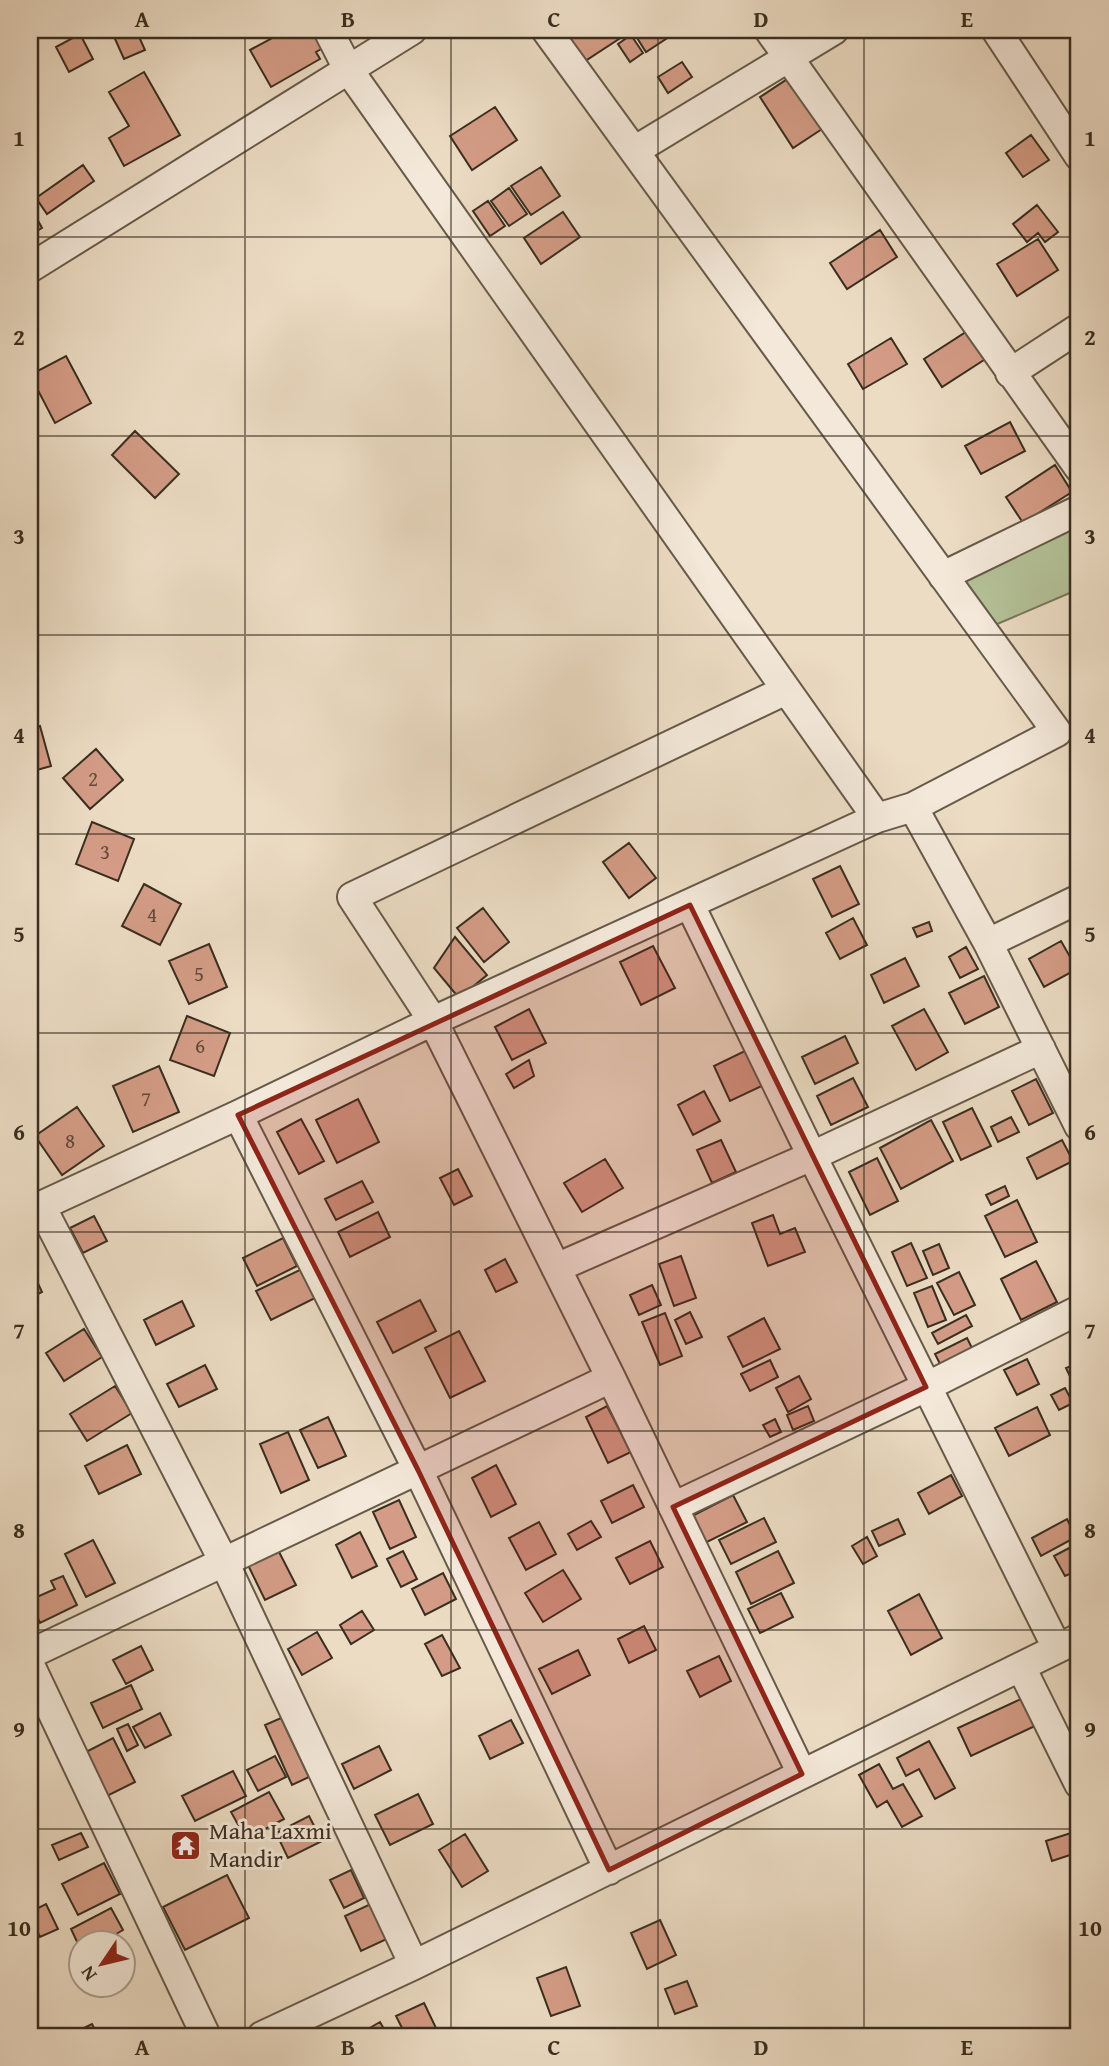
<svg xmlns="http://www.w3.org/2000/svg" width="1109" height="2066" viewBox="0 0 1109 2066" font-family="'Gentium Book Plus',serif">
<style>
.green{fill:#b4c197;stroke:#76785c;stroke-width:2}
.building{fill:#d49c86;stroke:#392e20;stroke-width:2}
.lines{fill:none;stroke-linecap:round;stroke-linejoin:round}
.minor-casing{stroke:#665a49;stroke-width:32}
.minor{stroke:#f3e8d9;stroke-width:28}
.marked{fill:#8f2418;fill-opacity:0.2;stroke:#8f2418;stroke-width:5;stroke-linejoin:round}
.grid{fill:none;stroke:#392e20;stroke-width:2;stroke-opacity:0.55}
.labels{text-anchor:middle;stroke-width:6;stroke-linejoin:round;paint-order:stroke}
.number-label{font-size:21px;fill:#604a3a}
.poi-label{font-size:24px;fill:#392e20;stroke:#f3e8d9;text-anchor:start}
.neatline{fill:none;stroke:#392e20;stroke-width:2.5}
.grid-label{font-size:23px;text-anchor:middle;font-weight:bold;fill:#392e20}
</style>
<rect width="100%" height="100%" fill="#ecdcc4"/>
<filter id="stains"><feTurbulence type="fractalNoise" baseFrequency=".00286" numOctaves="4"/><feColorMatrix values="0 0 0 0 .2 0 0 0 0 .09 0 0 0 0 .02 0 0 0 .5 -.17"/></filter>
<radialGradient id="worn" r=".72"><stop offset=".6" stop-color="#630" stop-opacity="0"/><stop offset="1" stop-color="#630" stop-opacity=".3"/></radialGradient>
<path class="green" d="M1079,513V589L995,625L960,578Z"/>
<path class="building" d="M111,30H136L145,50L124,59Z
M287,30H322L330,44L316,52L320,59L271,87L250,50Z
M556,30H621L625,35L579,65Z
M632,30H669L672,35L646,52Z
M80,34L93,59L69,72L56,47Z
M631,35L643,53L630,62L618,44Z
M682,62L692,77L668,93L658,77Z
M144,72L180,135L124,166L109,138L129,126L109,92Z
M789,78L822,129L793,148L760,97Z
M495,107L517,140L472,170L450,136Z
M1031,135L1049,160L1023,177L1006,153Z
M83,165L94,181L47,214L36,198Z
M541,167L560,196L531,215L511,186Z
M509,188L527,214L509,226L491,201Z
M488,201L505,226L490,236L473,211Z
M1037,205L1058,232L1045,242L1038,233L1027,242L1013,224Z
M30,206L42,228L30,235Z
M563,212L580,237L541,264L524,238Z
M880,230L897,257L847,289L830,263Z
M1038,239L1058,270L1017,296L997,264Z
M969,330L987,358L942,387L924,359Z
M891,338L907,364L863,389L848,364Z
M66,356L91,403L55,423L30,375Z
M1010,422L1025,451L981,474L965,446Z
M135,431L179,474L155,498L112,455Z
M1055,465L1072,492L1023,523L1006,497Z
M40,726L51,766L30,772V729Z
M96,749L123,780L90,809L63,778Z
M92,822L134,839L118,881L76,864Z
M629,843L656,878L629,898L603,862Z
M840,866L859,904L832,917L813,879Z
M144,884L181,904L160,945L122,926Z
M483,908L509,942L484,962L457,928Z
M853,918L867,945L840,959L826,933Z
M929,922L932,931L917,937L913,928Z
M455,937L487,975L459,998L434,968Z
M1061,941L1077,969L1044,987L1029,959Z
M209,944L227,987L189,1004L169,961Z
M653,946L675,988L641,1005L620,962Z
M966,947L978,969L960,978L949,957Z
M905,958L919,986L884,1003L871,975Z
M984,976L999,1007L965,1024L949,993Z
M529,1009L546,1043L512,1060L495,1027Z
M924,1009L948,1052L916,1070L892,1026Z
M187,1016L230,1033L214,1076L170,1060Z
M845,1036L858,1063L815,1084L802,1057Z
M751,1048L768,1083L730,1101L714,1066Z
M529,1060L534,1076L514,1088L506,1074Z
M159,1066L179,1112L133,1132L113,1086Z
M853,1078L868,1107L831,1125L817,1096Z
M1036,1079L1053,1113L1029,1125L1012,1091Z
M704,1091L720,1121L693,1135L678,1105Z
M358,1099L379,1142L337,1163L316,1120Z
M77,1107L104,1146L62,1175L35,1136Z
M972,1108L991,1146L961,1160L943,1122Z
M1011,1117L1019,1132L998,1142L991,1127Z
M301,1119L324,1161L299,1174L277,1132Z
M931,1120L953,1161L901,1189L880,1148Z
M721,1140L736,1172L712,1183L697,1150Z
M1062,1140L1073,1161L1037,1179L1027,1158Z
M877,1158L898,1201L870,1215L849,1172Z
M605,1159L623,1188L582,1212L564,1183Z
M458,1169L472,1196L454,1205L440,1178Z
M362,1181L373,1202L336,1220L325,1199Z
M1005,1186L1009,1196L991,1205L986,1195Z
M1017,1200L1037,1242L1005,1257L985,1216Z
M378,1212L390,1237L350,1257L338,1232Z
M773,1215L780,1234L795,1228L805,1252L768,1266L752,1223Z
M94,1216L107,1241L83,1253L70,1228Z
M283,1238L297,1266L257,1286L243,1258Z
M911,1243L927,1278L907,1286L892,1252Z
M939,1244L949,1268L933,1275L923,1251Z
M681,1256L696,1298L674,1306L659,1264Z
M505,1259L517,1282L496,1292L485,1270Z
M1036,1261L1057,1302L1021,1320L1001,1279Z
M30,1266L42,1292L30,1298Z
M302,1269L317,1297L271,1320L256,1291Z
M959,1272L975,1305L954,1315L937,1283Z
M652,1285L661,1305L639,1315L630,1295Z
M932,1286L946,1320L928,1327L914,1293Z
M420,1300L436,1331L393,1353L377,1322Z
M182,1301L194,1326L156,1345L144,1320Z
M690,1312L702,1337L686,1344L675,1320Z
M665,1313L682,1356L660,1365L642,1322Z
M966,1315L972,1326L938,1344L932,1333Z
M764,1318L780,1349L743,1367L728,1337Z
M84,1329L102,1357L64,1381L46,1353Z
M459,1331L485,1381L450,1398L425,1348Z
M967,1338L972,1348L940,1364L935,1354Z
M1027,1359L1039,1384L1017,1395L1004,1370Z
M770,1360L778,1377L750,1391L741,1374Z
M1079,1363V1385L1075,1387L1066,1368Z
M205,1365L217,1389L179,1407L167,1384Z
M799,1376L811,1399L788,1412L776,1388Z
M115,1386L132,1413L87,1441L70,1414Z
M1065,1388L1073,1403L1059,1410L1051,1395Z
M607,1406L631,1452L608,1463L586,1417Z
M808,1406L814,1421L793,1430L787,1415Z
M1037,1407L1050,1435L1009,1456L995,1428Z
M328,1417L346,1456L318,1468L300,1430Z
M775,1419L781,1432L770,1437L763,1425Z
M288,1432L309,1480L281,1493L260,1444Z
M127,1445L141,1474L99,1494L85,1466Z
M496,1465L516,1504L491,1517L472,1478Z
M951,1475L962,1496L929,1514L918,1493Z
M633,1485L644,1507L612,1523L601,1501Z
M733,1495L747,1522L703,1544L690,1517Z
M399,1500L416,1537L390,1549L373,1512Z
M764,1518L776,1542L731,1564L719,1540Z
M898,1519L905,1534L879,1546L872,1531Z
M1067,1519L1076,1537L1041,1556L1032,1538Z
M591,1521L601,1537L577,1550L568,1534Z
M539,1522L556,1554L526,1570L509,1538Z
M360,1532L377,1566L352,1578L336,1545Z
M867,1537L877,1556L863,1564L852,1546Z
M93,1540L115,1583L86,1597L65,1554Z
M650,1541L663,1567L630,1584L616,1558Z
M1073,1546L1079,1559V1570L1065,1576L1054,1556Z
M277,1548L296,1585L265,1600L247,1563Z
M403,1551L417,1579L401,1587L387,1559Z
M778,1551L794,1583L751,1604L736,1572Z
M563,1570L581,1599L543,1622L525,1593Z
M443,1573L456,1599L425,1615L412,1589Z
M63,1576L77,1605L40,1623L30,1600L55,1589L51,1581Z
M781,1593L793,1617L760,1633L748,1609Z
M919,1594L942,1638L911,1655L888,1611Z
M362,1611L374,1630L351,1644L340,1625Z
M644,1626L656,1650L629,1663L618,1639Z
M317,1632L332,1658L302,1675L288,1649Z
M442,1635L460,1668L442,1676L425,1644Z
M141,1646L153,1670L126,1684L113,1660Z
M578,1650L590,1675L552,1694L539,1669Z
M719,1656L731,1681L700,1697L687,1671Z
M131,1685L142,1709L103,1728L91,1703Z
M1023,1698L1035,1726L971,1756L958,1728Z
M1079,1707V1731L1070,1711Z
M160,1713L171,1735L145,1748L133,1727Z
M281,1718L309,1777L292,1785L265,1725Z
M511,1720L523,1743L490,1759L479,1736Z
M128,1724L138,1745L127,1751L117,1729Z
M113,1738L135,1782L107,1796L86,1752Z
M929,1741L955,1788L935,1799L919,1769L906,1776L897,1758Z
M379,1746L391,1770L354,1789L342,1764Z
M275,1756L286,1777L258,1791L247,1770Z
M879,1764L893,1789L903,1784L922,1816L902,1827L887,1801L877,1807L859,1775Z
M233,1771L246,1796L195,1821L182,1796Z
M269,1792L284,1819L246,1839L231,1812Z
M418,1794L433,1824L390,1845L375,1815Z
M309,1816L322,1841L288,1858L276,1833Z
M1074,1832L1079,1852L1052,1861L1046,1841Z
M81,1833L88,1847L59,1860L52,1845Z
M465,1834L488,1871L462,1887L439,1850Z
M104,1863L120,1894L78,1915L62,1884Z
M351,1870L364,1898L344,1908L330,1880Z
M227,1875L249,1918L185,1950L163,1907Z
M375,1902L391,1937L361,1951L345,1916Z
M46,1904L58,1929L40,1937L30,1916V1912Z
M111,1908L123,1930L99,1944H80V1948L71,1929Z
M660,1920L676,1955L647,1969L631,1933Z
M566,1967L580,2006L551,2016L537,1978Z
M687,1981L697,2006L675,2014L665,1989Z
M424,2003L436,2028L420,2036H406L396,2016Z
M380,2022L388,2036H363L361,2033Z
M92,2024L98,2036H67Z"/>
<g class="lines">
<defs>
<path id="minor" d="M328,30L348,69L877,818L913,807L988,943L1079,1126
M546,30L1057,732L913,807
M769,30L1079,468
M996,30L1079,156
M634,151L834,30
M30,268L412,30
M1010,373L1079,328
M943,576L1079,510
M786,690L352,897L433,1021L611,1378L802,1774
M690,905L812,1156L1057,1648
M988,943L1079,899
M238,1115L418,1470L609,1870
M41,1206L224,1562L414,1965
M30,1211L238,1115L433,1021L877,818
M556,1268L812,1156L1041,1049
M673,1507L926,1387L1079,1310
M30,1654L611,1378
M30,1665L206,2036
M1021,1667L1079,1784
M262,2036L414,1965L1079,1638"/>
</defs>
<use href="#minor" class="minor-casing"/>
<use href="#minor" class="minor"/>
</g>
<path class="marked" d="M690,905L926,1387L673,1507L802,1774L609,1870L418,1470L238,1115Z"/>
<path class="grid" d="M245,30V2036M451,30V2036M658,30V2036M864,30V2036M30,237H1079M30,436H1079M30,635H1079M30,834H1079M30,1033H1079M30,1232H1079M30,1431H1079M30,1630H1079M30,1829H1079"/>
<defs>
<symbol id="temple-square" viewBox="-11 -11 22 22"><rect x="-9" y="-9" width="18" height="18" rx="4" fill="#8f2418" stroke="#f3e8d9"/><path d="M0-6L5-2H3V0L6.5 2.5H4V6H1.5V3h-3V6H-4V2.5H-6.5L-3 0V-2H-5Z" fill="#fff"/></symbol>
</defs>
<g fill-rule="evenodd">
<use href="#temple-square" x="168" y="1828" width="35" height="35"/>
</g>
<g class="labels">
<g class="number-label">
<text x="93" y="786">2</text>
<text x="105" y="859">3</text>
<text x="152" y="922">4</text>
<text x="199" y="981">5</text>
<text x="200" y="1053">6</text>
<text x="146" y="1106">7</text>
<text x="70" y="1148">8</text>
</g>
<g class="poi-label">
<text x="209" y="1839">Maha Laxmi<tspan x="209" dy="28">Mandir</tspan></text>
</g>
</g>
<rect width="1109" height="2066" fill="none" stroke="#ecdcc4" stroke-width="77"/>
<g transform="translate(102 1964) rotate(235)"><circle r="33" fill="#f3e8d9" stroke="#a99e8f" stroke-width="2"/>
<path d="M0-5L12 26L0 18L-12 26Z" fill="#8f2418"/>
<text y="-10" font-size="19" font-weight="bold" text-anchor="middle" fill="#392e20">N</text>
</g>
<rect x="38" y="38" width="1032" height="1990" class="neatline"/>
<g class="grid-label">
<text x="142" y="27">A</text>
<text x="348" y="27">B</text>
<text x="554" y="27">C</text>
<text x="761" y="27">D</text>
<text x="967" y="27">E</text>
<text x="19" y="146">1</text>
<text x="1090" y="146">1</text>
<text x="19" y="345">2</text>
<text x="1090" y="345">2</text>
<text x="19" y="544">3</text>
<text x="1090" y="544">3</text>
<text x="19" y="743">4</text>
<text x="1090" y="743">4</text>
<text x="19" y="942">5</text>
<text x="1090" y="942">5</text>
<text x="19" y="1140">6</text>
<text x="1090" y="1140">6</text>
<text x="19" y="1339">7</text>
<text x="1090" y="1339">7</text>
<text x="19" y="1538">8</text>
<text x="1090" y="1538">8</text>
<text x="19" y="1737">9</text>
<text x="1090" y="1737">9</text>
<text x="19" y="1936">10</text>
<text x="1090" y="1936">10</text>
<text x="142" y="2055">A</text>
<text x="348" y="2055">B</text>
<text x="554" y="2055">C</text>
<text x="761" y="2055">D</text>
<text x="967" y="2055">E</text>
</g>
<rect width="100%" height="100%" filter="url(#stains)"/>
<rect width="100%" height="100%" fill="url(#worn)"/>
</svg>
